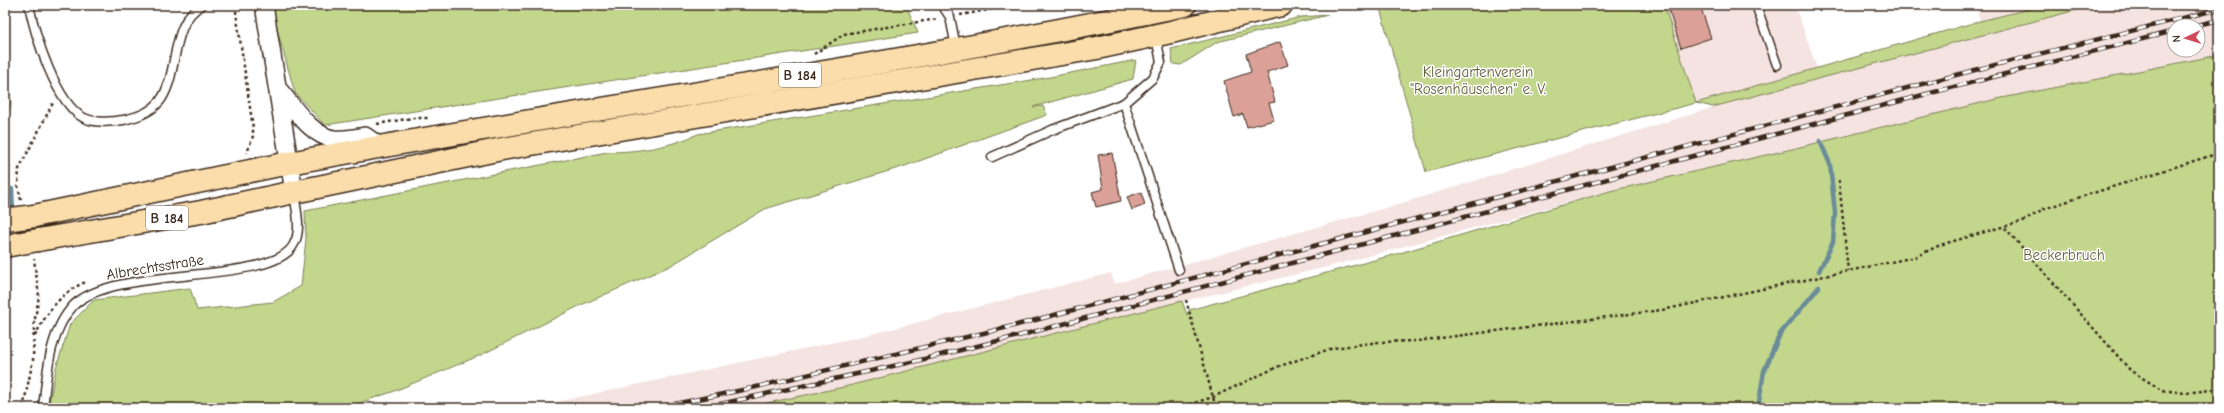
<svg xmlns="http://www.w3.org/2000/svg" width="2224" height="413" viewBox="0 0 2224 413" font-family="'Comic Neue',sans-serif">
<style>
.built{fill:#f4e3e0;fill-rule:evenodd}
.green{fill:#c2d68c;stroke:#7e8055}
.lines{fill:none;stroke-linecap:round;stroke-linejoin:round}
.stream{stroke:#6a8c99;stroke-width:4.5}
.building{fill:#dba198;stroke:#3b2a1e}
.service-casing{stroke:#3b2a1e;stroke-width:11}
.minor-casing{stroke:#3b2a1e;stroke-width:20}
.primary-casing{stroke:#3b2a1e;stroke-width:25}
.trunk-casing{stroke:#3b2a1e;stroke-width:25}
.path{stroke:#3b2a1e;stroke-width:2.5;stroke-dasharray:3 3;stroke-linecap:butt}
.service{stroke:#fff;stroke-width:8}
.minor{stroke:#fff;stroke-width:17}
.primary{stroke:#fbddab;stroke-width:22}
.trunk{stroke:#fbddab;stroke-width:22}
.rail-casing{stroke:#3b2a1e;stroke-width:4.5}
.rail{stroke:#fff;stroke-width:3;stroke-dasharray:9;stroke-linecap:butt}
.trunk-bridge-casing{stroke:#3b2a1e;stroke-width:25;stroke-linecap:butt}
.trunk-bridge{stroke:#fbddab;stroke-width:22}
.labels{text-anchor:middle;stroke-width:3;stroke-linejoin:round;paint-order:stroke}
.shield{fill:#fff;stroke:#766a62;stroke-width:1}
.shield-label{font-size:14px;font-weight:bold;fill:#3b2a1e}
.park-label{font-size:15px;fill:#645e3f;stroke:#fff}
.street-label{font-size:15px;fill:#3b2a1e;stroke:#fff}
</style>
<rect width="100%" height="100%" fill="#fff"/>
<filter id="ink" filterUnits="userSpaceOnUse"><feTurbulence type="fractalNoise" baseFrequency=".025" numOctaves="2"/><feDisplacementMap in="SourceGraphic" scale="8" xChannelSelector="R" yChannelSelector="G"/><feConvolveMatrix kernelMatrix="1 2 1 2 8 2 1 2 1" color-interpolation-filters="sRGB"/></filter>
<g filter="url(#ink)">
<path class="built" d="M1664,5H1795L1817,69L1696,103Z
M1975,5H2046L1980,21Z
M2091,5H2219V55L1997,99L1792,149L1610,191L1331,266L1122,316L838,408H528L868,335L1111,273L1114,284L1396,205L1774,89ZM2174,26H2198V50H2174Z"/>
<path class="green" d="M270,5H906L918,33L325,125L295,93Z
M1379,5H1664L1696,103L1980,21L2046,5H2095L1713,107L1696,103L1426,172Z
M1328,15L1217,42L1181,65L1173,64L1171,49L1301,17Z
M5,31L11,104L5,128Z
M2219,55V408H743L844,387L1182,301L1187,315L1189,310L1393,255L1610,191L1792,149L1997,99Z
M1136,60L1133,79L1033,107L1043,106L1047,115L905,166L765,209L670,266L579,306L481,355L392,392L344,408H48L56,368L70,324L94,300L190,288L197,310L273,302L301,286L306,239L305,211L607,152C638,152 670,147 698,134L1050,77Z"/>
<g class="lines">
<path class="stream" d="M12,189L13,213
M5,261L10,251
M1819,271L1833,242L1835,213L1830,164L1820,141
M1758,408L1764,371L1780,334L1819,287"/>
</g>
<path class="building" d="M1667,5H1700L1711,38L1681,48Z
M1280,42L1288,65L1267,72L1275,102L1269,103L1274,120L1247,127L1243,114L1234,117L1224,81L1251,72L1246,54Z
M1112,153L1121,201L1096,207L1092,192L1103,189L1098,155Z
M1141,192L1145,205L1132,210L1127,197Z"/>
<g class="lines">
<defs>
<path id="service" d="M29,5C35,35 56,104 84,118C95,123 111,122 123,120C137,117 150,113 160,101C180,74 169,23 202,5
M942,5L950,17L956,47
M1756,5L1777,65
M1124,103L1179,270
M992,157L1052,130L1124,103L1153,78L1161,62L1156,37
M43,408C47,374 49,331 74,305C116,264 274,286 294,244C302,230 296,208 294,193"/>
<path id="minor" d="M264,5L294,192
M279,90C293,106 311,136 334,139C345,140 355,138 365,136L379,146"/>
<path id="primary" d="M289,163C587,108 888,67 1185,5
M294,192L502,149L1097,48L1171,32L1281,5"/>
<path id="trunk" d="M34,216L289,163
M38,240L201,212L294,192"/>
</defs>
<use href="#service" class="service-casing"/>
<use href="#minor" class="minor-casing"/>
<use href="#primary" class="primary-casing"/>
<use href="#trunk" class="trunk-casing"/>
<path class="path" d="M235,5L253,128V136L247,153
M960,15L1017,5
M814,54L844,34L937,19
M377,124L412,118H429
M1839,180L1848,271
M21,200L18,186L19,169L53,103
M2005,228L2131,371L2162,390L2185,393L2219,389
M1186,300L1216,408
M35,336C46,313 62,291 86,282
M23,408L33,360L34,324L39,296L34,259
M1178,408L1213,397L1277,367L1333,348L1379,342L1417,341L1662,310L1915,257L1940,245L2026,220L2043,209L2219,153"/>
<use href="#service" class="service"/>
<use href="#minor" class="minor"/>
<use href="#primary" class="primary"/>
<use href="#trunk" class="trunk"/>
<defs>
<path id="rail" d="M2193,26L2219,20
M655,408L752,388L1013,326L1971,71L2219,9
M702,408L916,361L1018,336L1919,96L2174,31"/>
</defs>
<use href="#rail" class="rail-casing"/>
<use href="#rail" class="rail"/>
<defs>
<path id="trunk-bridge" d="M5,220L34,216
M5,246L38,240"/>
</defs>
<use href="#trunk-bridge" class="trunk-bridge-casing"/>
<use href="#trunk-bridge" class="trunk-bridge"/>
</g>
</g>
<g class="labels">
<g class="shield">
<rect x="779" y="63" width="42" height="24" rx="3"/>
<rect x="146" y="206" width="42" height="24" rx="3"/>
</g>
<g class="shield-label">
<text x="800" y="80">B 184</text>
<text x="167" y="223">B 184</text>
</g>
<g class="park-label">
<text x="1478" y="77">Kleingartenverein<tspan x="1478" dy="17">"Rosenhäuschen" e. V.</tspan></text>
<text x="2064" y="260">Beckerbruch</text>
</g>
<g class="street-label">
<text transform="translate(155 267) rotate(-9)" y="5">Albrechtsstraße</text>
</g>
</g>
<rect width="2224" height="413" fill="none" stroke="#fff" stroke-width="20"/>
<rect x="10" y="10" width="2204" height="393" fill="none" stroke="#3b2a1e" stroke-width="1.5" filter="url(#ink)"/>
<g transform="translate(2186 38) rotate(266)"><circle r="19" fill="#ffffff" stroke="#b1aaa5"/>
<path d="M0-3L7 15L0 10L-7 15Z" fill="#d1495b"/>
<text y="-6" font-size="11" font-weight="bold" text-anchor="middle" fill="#3b2a1e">N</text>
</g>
</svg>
